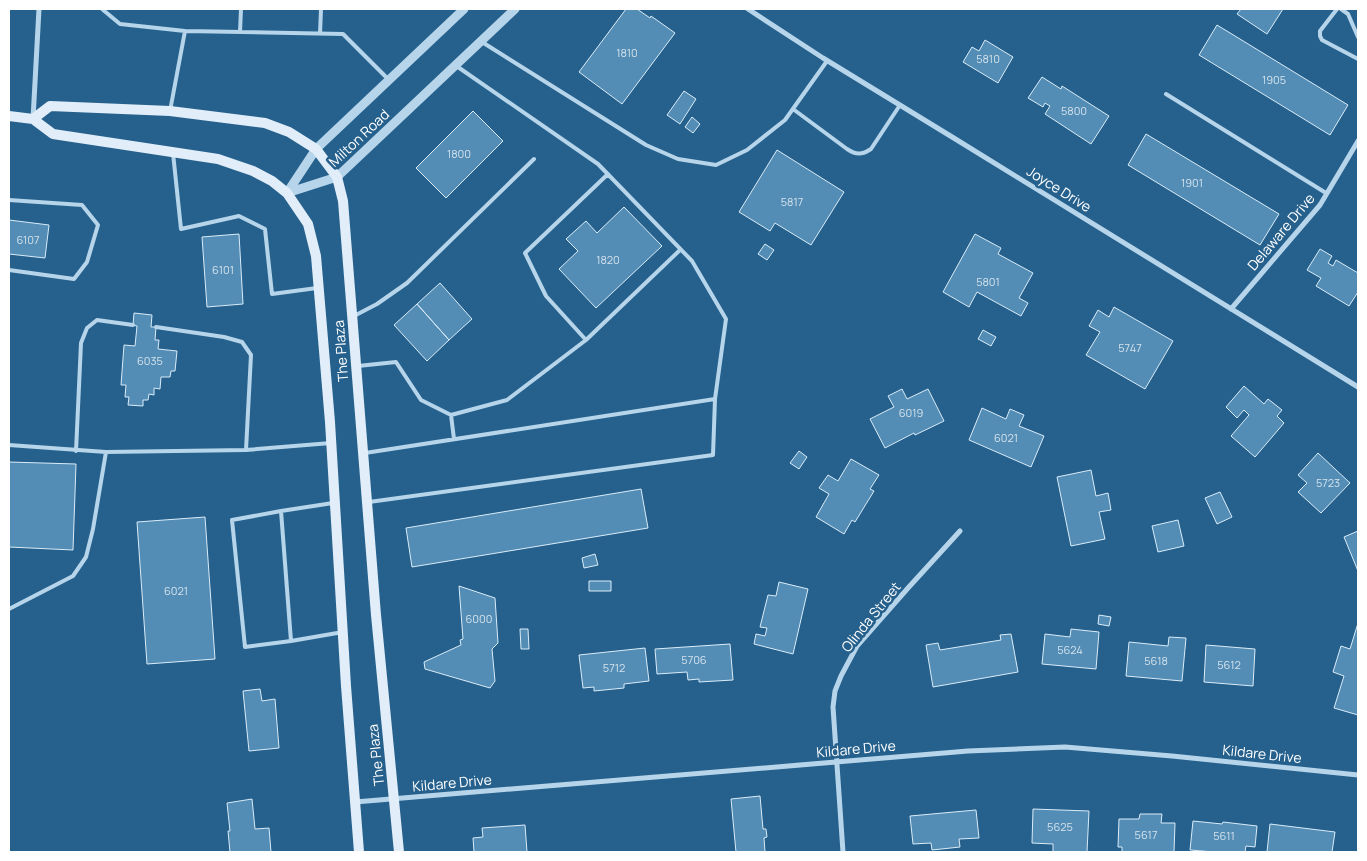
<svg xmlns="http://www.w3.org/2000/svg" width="1367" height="861" viewBox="0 0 1367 861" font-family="Manrope,sans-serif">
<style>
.building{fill:#538db5;stroke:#daecf8}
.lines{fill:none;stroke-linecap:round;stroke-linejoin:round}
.service{stroke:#b6d5ea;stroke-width:4}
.minor{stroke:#b6d5ea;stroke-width:5}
.tertiary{stroke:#b6d5ea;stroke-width:9}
.secondary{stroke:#e1eef9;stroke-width:10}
.labels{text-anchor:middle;stroke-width:5;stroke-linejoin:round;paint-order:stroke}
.number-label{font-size:11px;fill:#d4e2ec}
.street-label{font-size:14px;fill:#fff;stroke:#26618d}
</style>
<rect width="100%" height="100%" fill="#26618d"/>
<path class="building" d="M626,9H637L650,18L651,16L675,33L622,104L579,72Z
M1241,9H1283L1267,34L1237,14Z
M1217,25L1348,105L1330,135L1199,55Z
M985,40L1013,57L998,83L963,62L972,47L979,51Z
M1042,77L1061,89L1062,86L1109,116L1091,144L1045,114L1050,106L1045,103L1043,107L1028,98Z
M684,91L696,99L680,124L667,115Z
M473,111L503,141L446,198L416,168Z
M692,117L700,124L693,133L685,127Z
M1146,134L1279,214L1260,245L1128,165Z
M777,150L844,192L811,245L775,223L770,231L739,212Z
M624,207L662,246L596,308L559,269L578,251L566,239L586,221L597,233Z
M9,220L49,225L45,258L9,254Z
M239,234L243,304L207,307L202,237Z
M975,234L1001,248L998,254L1033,273L1019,298L1028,303L1021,316L977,292L969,307L943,292Z
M765,244L774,250L767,260L758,254Z
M1320,249L1332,256L1328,263L1333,266L1336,260L1358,273V292L1349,306L1316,286L1321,278L1307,270Z
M440,283L472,319L449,340L417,304Z
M417,304L449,340L427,361L394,325Z
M1114,307L1173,341L1145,389L1086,355L1100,332L1089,326L1098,310L1109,317Z
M134,313L152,315L151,327H156L155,340H159L158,349L177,351L175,371H171L170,377H161L160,389L154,388V395L149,394L148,400H143V406L128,405L129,397H125L126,385H121L124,345L135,346L137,326L133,325Z
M983,330L996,337L991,346L978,339Z
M1244,386L1264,404L1268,399L1282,410L1277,416L1284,423L1255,457L1231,436L1249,415L1244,410L1237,418L1226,407Z
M902,389L907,399L928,389L944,421L915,435L914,433L885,448L870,419L894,407L888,396Z
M982,408L1006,419L1010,409L1024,415L1019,426L1044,436L1031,467L969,440Z
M799,451L807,457L799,469L790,463Z
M1318,453L1350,483L1321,513L1298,492L1307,483L1298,475Z
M851,459L879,475L870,489L874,491L855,522L852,520L844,534L816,517L829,494L819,488L828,475L838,481Z
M9,462L76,464L73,550L9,547Z
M1091,470L1096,496L1108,493L1111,510L1099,512L1105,539L1071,546L1057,477Z
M641,489L648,528L412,567L406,528Z
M1220,492L1232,517L1217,524L1205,498Z
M205,517L215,659L147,664L137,522Z
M1178,520L1184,546L1158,552L1152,526Z
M1358,531V571L1344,537Z
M595,554L598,565L584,568L582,558Z
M589,581H611V591H589Z
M779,582L808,589L793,654L754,644L756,634L765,636L767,628L760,627L768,595L776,596Z
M459,586L495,598L498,643L492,649L495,681L490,688L425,669L424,662L461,645L460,640L463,639Z
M1099,615L1111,617L1109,626L1098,624Z
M1358,623V715L1334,708L1344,676L1333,672L1341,646L1350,649Z
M520,629H528L529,649H521Z
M1071,629L1099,632L1096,669L1042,664L1045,634L1070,637Z
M1011,634L1018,672L933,687L926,645L938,643L940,650L1001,640L1000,635Z
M1169,637L1186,638L1182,681L1126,676L1129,642L1168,646Z
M730,644L733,680L699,682V679L688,680L687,672L657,674L655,649Z
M1206,645L1255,649L1253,686L1204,682Z
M645,648L649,681L624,684V688L594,691V687L583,688L579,655Z
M260,689L262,701L275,699L279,748L249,751L243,691Z
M760,796L763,829H766L767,837L764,838L765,852H736L731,799Z
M252,799L255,829L269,828L271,852H230L228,831H230L227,803Z
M1033,809L1089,811L1087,852H1053V844L1032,843Z
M976,810L979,838L959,839L960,847L932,850L931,843L913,844L910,816Z
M1140,814H1162L1161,823H1175L1174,852H1122V847H1118L1119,819H1139Z
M1193,821L1222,824L1223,822L1257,826L1255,847L1246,846L1245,852H1214L1190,850Z
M1270,824L1335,832L1332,852H1267Z
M525,825L527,852H474L473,838L483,837L482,828Z"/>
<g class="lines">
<path class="service" d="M102,9L120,24L185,31
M1337,9L1320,31V36L1322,40L1358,59
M1341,9L1348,14L1358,37
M240,32L241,9
M320,34L321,9
M482,42L646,145L678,159L716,165L747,150L785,120L827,61
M455,65L598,164L692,261L726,319L715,399
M1166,94L1326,193
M793,109L847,149C856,155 862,155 871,149L900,105
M170,111L185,31L343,34L388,79
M173,153L181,229L239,216L265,229L272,294L317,288
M608,174L525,253L546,296L586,340L680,250
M9,200L82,205L98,225L87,262L74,279L9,270
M354,316L377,304L407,283L534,159
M156,327L224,337L242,342L251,355L246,450
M358,366L396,362L421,400L451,415
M454,439L451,415L507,400L586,340
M9,445L106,452L246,450L331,443
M76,451L81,343L87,328L97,320L133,325
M365,453L715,399L713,455L369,502
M333,503L281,511L232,520L245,647L291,641L343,632
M281,511L291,641
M9,609L73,576L86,557L93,529L106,452"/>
<path class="minor" d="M748,9L823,58L957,140L1358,387
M33,119L39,9
M1231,309L1320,205L1358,141
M355,802L968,751L1065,747L1172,756L1358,775
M843,852L833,707L835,691L841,676L857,646L908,588L960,531"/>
<path class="tertiary" d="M287,193L337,177L515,9
M287,193L316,149L464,9"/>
<path class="secondary" d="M9,116L33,119L53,134L218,159L253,171L272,181L287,193L308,224L316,256L330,422L346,686L359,852
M33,119L50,106L170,111L265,123L289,132L316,149L337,177L343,201L376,615L399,852"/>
</g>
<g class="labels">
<g class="number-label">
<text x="627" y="57">1810</text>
<text x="988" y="63">5810</text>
<text x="1274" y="84">1905</text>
<text x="1074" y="115">5800</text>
<text x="459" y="158">1800</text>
<text x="1192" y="187">1901</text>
<text x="792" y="206">5817</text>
<text x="28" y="244">6107</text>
<text x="608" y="264">1820</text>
<text x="223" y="274">6101</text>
<text x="988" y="286">5801</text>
<text x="1130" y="352">5747</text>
<text x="150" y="365">6035</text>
<text x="911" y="417">6019</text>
<text x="1006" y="442">6021</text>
<text x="1328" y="487">5723</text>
<text x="176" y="595">6021</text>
<text x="479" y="623">6000</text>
<text x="1070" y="654">5624</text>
<text x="694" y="664">5706</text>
<text x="1156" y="665">5618</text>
<text x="1229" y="669">5612</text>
<text x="614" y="672">5712</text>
<text x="1060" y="831">5625</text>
<text x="1146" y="839">5617</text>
<text x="1224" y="840">5611</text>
</g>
<g class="street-label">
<text transform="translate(359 138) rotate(-43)" y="5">Milton Road</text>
<text transform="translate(1059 189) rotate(32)" y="5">Joyce Drive</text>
<text transform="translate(1281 232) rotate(-50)" y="5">Delaware Drive</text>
<text transform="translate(341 351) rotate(-94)" y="5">The Plaza</text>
<text transform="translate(871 617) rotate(-51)" y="5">Olinda Street</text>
<text transform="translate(856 749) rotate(-5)" y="5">Kildare Drive</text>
<text transform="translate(1262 754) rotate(6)" y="5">Kildare Drive</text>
<text transform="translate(376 755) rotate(-96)" y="5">The Plaza</text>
<text transform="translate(452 783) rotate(-5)" y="5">Kildare Drive</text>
</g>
</g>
<rect width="1367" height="861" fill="none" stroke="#ffffff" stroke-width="20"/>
</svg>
